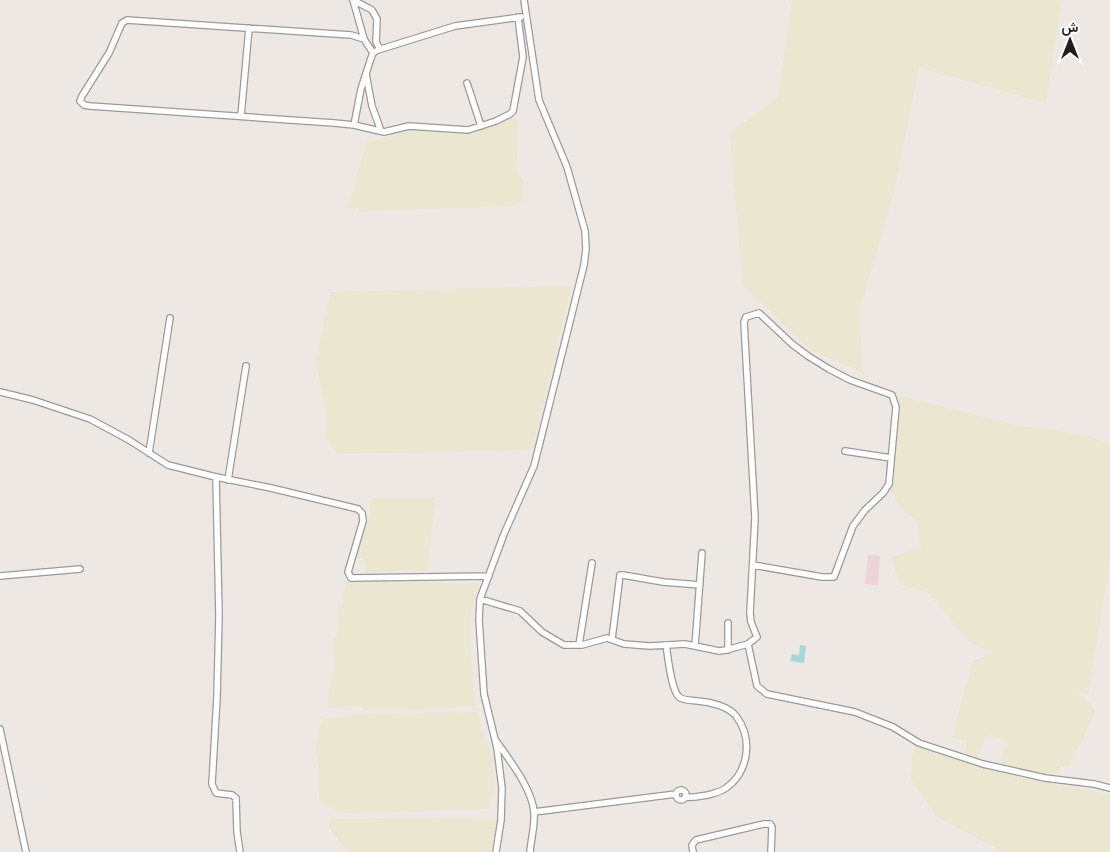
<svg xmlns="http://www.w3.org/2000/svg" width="1110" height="852" viewBox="0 0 1110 852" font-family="'Varela Round',Vazirmatn,sans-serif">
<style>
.commercial{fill:#edd4d9}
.farmland{fill:#ebe6d0}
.water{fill:#a8d7d7}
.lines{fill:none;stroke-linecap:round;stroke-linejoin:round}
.street-casing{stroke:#9a9a9a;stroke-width:8}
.street{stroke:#fff;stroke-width:5.5}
</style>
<rect width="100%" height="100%" fill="#ede8e4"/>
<path class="commercial" d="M868,555L880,556L878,585L865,584Z"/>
<path class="farmland" d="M792,0H1062L1046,103L919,68L892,201L859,312L863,373L812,351L743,286L730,132L778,98Z
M515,118L518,121L516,168L523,179L522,201L514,206L359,211L358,208H348L366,143L382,139L404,130H428L462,135Z
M572,286L532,450L337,454L325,435V409L316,363L330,292Z
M900,396L1015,425L1088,435L1110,446V560L1088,696L1068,686L1080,694L1095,710L1085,734L1068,767L1061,766L1057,774L1035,772L1000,764L1007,743L988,733L976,759L965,753L967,741L952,737L973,661L994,652L970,643L929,593L901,585L890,558L921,546L916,520L901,509L890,490L887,461Z
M371,498H436L427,571L366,572L364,560L356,557L370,515Z
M346,582L479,583L471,615V652L475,705L404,711H364L361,706L328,707L329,683L335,669L333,639L339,632L337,609L343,603V593Z
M478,712L480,725L489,748L495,777V798L490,799L489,809L336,813L335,808L323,807L319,798V771L316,751L319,727L326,718L350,717L354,714Z
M914,746L1020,778L1110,794V852H1003L938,817L910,779Z
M494,817L496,826L491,852H348L329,828L330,819Z"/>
<path class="water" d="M800,645L806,646L804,663L790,661L792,654L799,655Z"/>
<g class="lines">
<defs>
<path id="street" d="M353,0L372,10L377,19L376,42L380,49
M353,0L364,39
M373,53L364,39L351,35L127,20L122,23L109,53L82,96L80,101L84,105L90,106L334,123L354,125L384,132L409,126L468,130L496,121L510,114L513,111L523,57L518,17
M366,74L372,106L381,131
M467,83L481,126
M241,116L249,28
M354,125L361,89L371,58L373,53L378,50L455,26L521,17
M0,392L33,400L90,419L129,440L168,465L216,477L219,616L217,697L212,784L216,793L232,795L236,798L237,832L240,852
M845,451L891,458
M149,453L170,318
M216,477L271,488L358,509L362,513L363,521L348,572L351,578L489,576
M228,480L246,366
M0,576L80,569
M480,599L520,611L542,632L564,645H582L607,638L624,644L650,646L685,644L719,651L726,650L748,644L757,686L767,694L855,712L893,727L919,743L983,764L1045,778L1094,784L1110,788
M728,623V650
M612,639L620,575H623L663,582L700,585
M748,644L757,637L751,622L750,613L755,518L744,322L746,317L759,313L792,344L808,356L829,369L850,380L892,395L896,407L889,484L883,493L865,510L853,526L834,577H822L753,565
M579,645L592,563
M666,645C668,656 671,690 679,697C684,701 692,700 698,701C710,702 728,706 736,716C753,738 749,772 726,788C721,792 714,793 708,795C700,796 693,798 685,797
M695,646L702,553
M0,729L26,852
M497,742C510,761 533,790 534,813C535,826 531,839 530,852
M676 795a5 5 0 1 1 10 0a5 5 0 1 1-10 0Z
M534,812L676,794
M496,852L501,820L502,788L497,748L484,694L479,620L480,599L504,534L534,466L584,265L586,249L585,231L567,167L539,100L524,0
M693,852L692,845L696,840L764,824H770L772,827L771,852"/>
</defs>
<use href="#street" class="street-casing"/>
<use href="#street" class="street"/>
</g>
<g transform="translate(1070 40)" stroke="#ffffff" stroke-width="4" paint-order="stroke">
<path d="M0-4L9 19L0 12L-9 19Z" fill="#1d1d1d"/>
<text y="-8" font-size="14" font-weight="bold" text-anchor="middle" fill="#1d1d1d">ش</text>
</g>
</svg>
